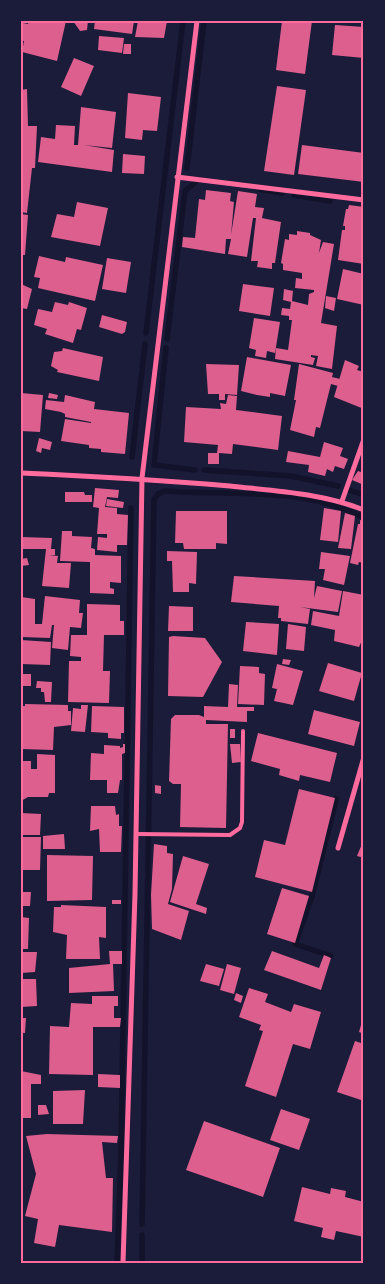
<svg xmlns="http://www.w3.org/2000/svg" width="385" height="1284" viewBox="0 0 385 1284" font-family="'Roboto Serif',serif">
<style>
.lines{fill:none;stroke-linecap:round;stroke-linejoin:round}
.stream{stroke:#12122b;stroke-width:5.5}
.building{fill:#dd5f8e}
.service{stroke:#ff6b9d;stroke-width:4}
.minor{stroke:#ff6b9d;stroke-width:5}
.neatline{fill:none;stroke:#ff6b9d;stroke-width:2}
</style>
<rect width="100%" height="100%" fill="#1b1b3a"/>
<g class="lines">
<path class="stream" d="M187,168L204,21
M259,189L282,193
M294,195L330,201
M146,333L183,21
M167,339L185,191L198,180H201
M166,348L154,465L195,470
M132,457L145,344
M204,470L291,476L338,486
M349,490L364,495
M331,956L295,944L312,896L336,799
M142,1224L154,500L158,494L165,491C230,496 304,486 364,518
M142,1235V1263
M117,1263L121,1155L131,508"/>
</g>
<path class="building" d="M29,21H66L57,61L22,52L24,41H21V31L23,23L28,24Z
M73,21H88L87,30L80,31Z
M95,21H134L132,34L94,29Z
M138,21H167L164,38L135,37Z
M282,21H312L305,74L276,70Z
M335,25L364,27V58L332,55Z
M99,36L124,38L122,53L98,50Z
M124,44H131V54H123Z
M74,58L94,66L81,96L61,87Z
M277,86L306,90L294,175L264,171Z
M27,89L28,126H37L35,168H32L27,213L21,212V90Z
M128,93L161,97L157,131L143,130L142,140L125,138Z
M81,107L116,112L112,148L84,145L114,150L112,172L38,162L41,137L55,139L56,125L75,126L74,145H78Z
M302,145L364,153V182L298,174Z
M123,154L145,156L144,174L122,173Z
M206,190L231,193L230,201L234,202L231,235L238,191L257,194L255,207L264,208L262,218L281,222L275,263H272V269L257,267L258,261H251L256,218H253L247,257L228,254L231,239H226L225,254L182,247L183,237L195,238L199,199L205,200Z
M77,202L108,208L100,246L51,237L57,214L74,217Z
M349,205L364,207V264L338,260L342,230H345V226H343L346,209H348Z
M21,214L28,215L25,255H21Z
M297,231L310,233V235L321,240L319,253L323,242L334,244L321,323L337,326L332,369L316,366L318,356L311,355V357L315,358L313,365L275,359L276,348L288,350L292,320H289V316L281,315L282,308L290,309L291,302L283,300L284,289L293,291L292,301L308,305L309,294L314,292V290L295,288L296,278L302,279V273L283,270V264L281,263L285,239L289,240V234L297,235Z
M39,256L65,262L66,257L103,265L95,301L38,288L40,278L34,277Z
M107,258L131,262L126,293L102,289Z
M343,269L364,274V305L337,299Z
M21,284L32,289L27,309L21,308Z
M243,284L274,288L270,316L239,311Z
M326,296L336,298L334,311L325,308Z
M55,302L68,305L69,302L87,308L81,330L77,329L73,343L45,334L47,329L34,325L38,309L52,312Z
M102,315L127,322L125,332L122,334L99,327Z
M254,318L280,322L275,353L267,351L266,358L255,356L256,350L249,348Z
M63,348L103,357L99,381L57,372L58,370L51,366L54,352L62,351Z
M247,357L291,365L285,396L270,393V397L257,395L241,391Z
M345,360L359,366L357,370L364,372V409L334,397Z
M206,364L239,365L237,395L225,394V400H219V394H208Z
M299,364L333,373L332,377L340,379L338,386L331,384L320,428L316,427L314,437L290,430L296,400H294Z
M21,393L43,395L40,432L21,431Z
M49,393L58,395L57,399L48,398Z
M65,395L95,402L94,409L129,413L125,454L101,452V449L89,448V445L61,441L65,419L91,423V422L65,417V414L61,412L45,409L46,400L64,402Z
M228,395L237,396L236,410L282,416L278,450L233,444L232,454L219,453V464H208V453H217L218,445L184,442L186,407L221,409L220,403L226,404Z
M39,438L52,442L50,450L42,448L41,453L36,451Z
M324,442L343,448L340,456L348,459L344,469L335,466L333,472L327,469L325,476L308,472L309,465L286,462L288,451L320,457Z
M358,471L364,473V485L352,480Z
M95,488L119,490L118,498L107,497L105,507L117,508V514L128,515L127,545H117V552L97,550L98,537L107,538V534H97L99,508L93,507Z
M65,492H84L85,495H92V502H65Z
M107,499L124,502L123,508L106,506Z
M324,508L341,511L338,542L320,540Z
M176,511H227V544L216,543V549H184L183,543H175Z
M345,513L355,516L351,549L338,548Z
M360,520L364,521V563L359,562L358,565L350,563L358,524H360Z
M62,531H72V536L92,537L91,548L95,549V555L121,556V583L110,582V588L114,589V594L90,593V562L60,561Z
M21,537L52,538L51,549H55V555H49L58,556L57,563H71L69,588L42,586L46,549H21Z
M167,551L197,552L196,584L189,583V592H173L172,561H167Z
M321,552L350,556L344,585L323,580L325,569H319Z
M27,558L29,565L21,566V559Z
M234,576L315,581L314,598L317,586L342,591L338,612L300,607L310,609L308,624L281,621V618H278L279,606L231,602Z
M343,591L364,595V636L359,647L334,641L335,630L311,625L313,611L339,616Z
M45,596L80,600L79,613H83L81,628L70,627L68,650L52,648L54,625H52L50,638L21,637V597L35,599V624H42Z
M87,604L120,605V621H124V635H104L103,671H110L109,703L68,702L69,661H81V657L70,656L71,635H87Z
M169,606L193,607V631H168Z
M246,622L279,624L277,655L243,651Z
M288,624L306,627L304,651L286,649Z
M173,636L205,638L222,662L203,697L168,696L169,637Z
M21,640L51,642L50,665L21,664Z
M283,659L291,660L289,665L282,664Z
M328,663L362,673L354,701L319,691Z
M277,664L303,671L293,705L274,701L277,689L272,688Z
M240,666L259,667V673L265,674L264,705L238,704Z
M21,674H31V686H21Z
M37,681L52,682L51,702H45L44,692H41V688H36Z
M229,684L238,685L237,707H254V711H247V722L206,720V724H228L226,828L180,827L181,784H173L169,781L171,719L175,715H199L204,717V706L228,707Z
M25,704L68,705V711H71V725L54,727L53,750L21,749V706H25Z
M81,705H88L85,732L71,731L73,708L81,709Z
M92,706L124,707V733H121V739L108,738V733L91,732Z
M314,710L360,722L354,746L308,734Z
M230,729H235V738H230Z
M258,733L337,753L330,782L300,775L299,781L279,775L280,769L251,761Z
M123,744H125V753L122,754V780H120L118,793H107V780H90L91,753L104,754V745L120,746V748L123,747Z
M230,744H240L241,762L232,763Z
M37,754L55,755V793H49L48,797H28L21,801V761H31V769H37Z
M155,785L161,786V794L155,793Z
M299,789L335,798L312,892L255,877L264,840L285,845Z
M91,806H115L116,815L119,814V826H122L121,852H100L99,829L90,831Z
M21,813L41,814L40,835H21Z
M64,834L65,849H43V836Z
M21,837H41L40,870H21Z
M364,839V858L357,856Z
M154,844L167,846V853L173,854L172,889L168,904L189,911L181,940L152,929L151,895Z
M47,855L93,856L92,900L47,901Z
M183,856L209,864L196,904L207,908L206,914L170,902Z
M282,888L309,896L295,943L267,934Z
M21,892H31L30,906H21Z
M112,900H121V904H112Z
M61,905L106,907V938L99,937L100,959H66L67,935L53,932L54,907H61Z
M21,917L29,918L28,949H21Z
M109,951H122V964H113L114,991L69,993V968L110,964Z
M272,951L319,968L324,955L331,958L321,990L264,970Z
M22,952H37L35,972L21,973Z
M206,964L224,969L219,986L200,981Z
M227,964L241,968L234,994L220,990Z
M21,979H36L37,1006L21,1007Z
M249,988L268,994L265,1002L291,1012L294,1004L321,1012L310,1049L293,1044L276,1097L245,1086L263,1031L259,1030L261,1025L239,1017Z
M236,993L243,996L241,1003L234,1000Z
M92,996H118V1006H114V1018H121L120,1027H93V1075L49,1074L50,1026L69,1027L71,1003L92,1004Z
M21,1018H26L25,1033H21Z
M363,1018H364V1034L359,1032Z
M355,1041L364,1044V1101L337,1092Z
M21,1071L41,1075V1084H31V1118H21Z
M98,1074L120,1075V1088L98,1087Z
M85,1090L83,1124H53V1091Z
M38,1105H46L49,1114L38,1115Z
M281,1109L310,1119L299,1150L270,1140Z
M204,1121L280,1148L263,1197L186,1170Z
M47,1134L118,1136L117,1143L102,1142L106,1178H113L112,1232L59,1225L55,1247L34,1243L38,1219L25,1216L36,1174L26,1136Z
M302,1187L330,1194L331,1188L346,1191L345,1197L364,1202V1237L336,1231L334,1240L321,1237L323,1228L294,1221Z"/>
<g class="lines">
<path class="service" d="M136,834L230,835L240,828L242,822L243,731"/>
<path class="minor" d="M177,177L364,200
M21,473C91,476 160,480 230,486C275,491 321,493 364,510
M342,501L364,439
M338,848L364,757
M123,1263L135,894L142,478L197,21"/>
</g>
<rect width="385" height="1284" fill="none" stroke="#1b1b3a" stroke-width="45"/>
<rect x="22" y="22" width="340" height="1240" class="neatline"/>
</svg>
